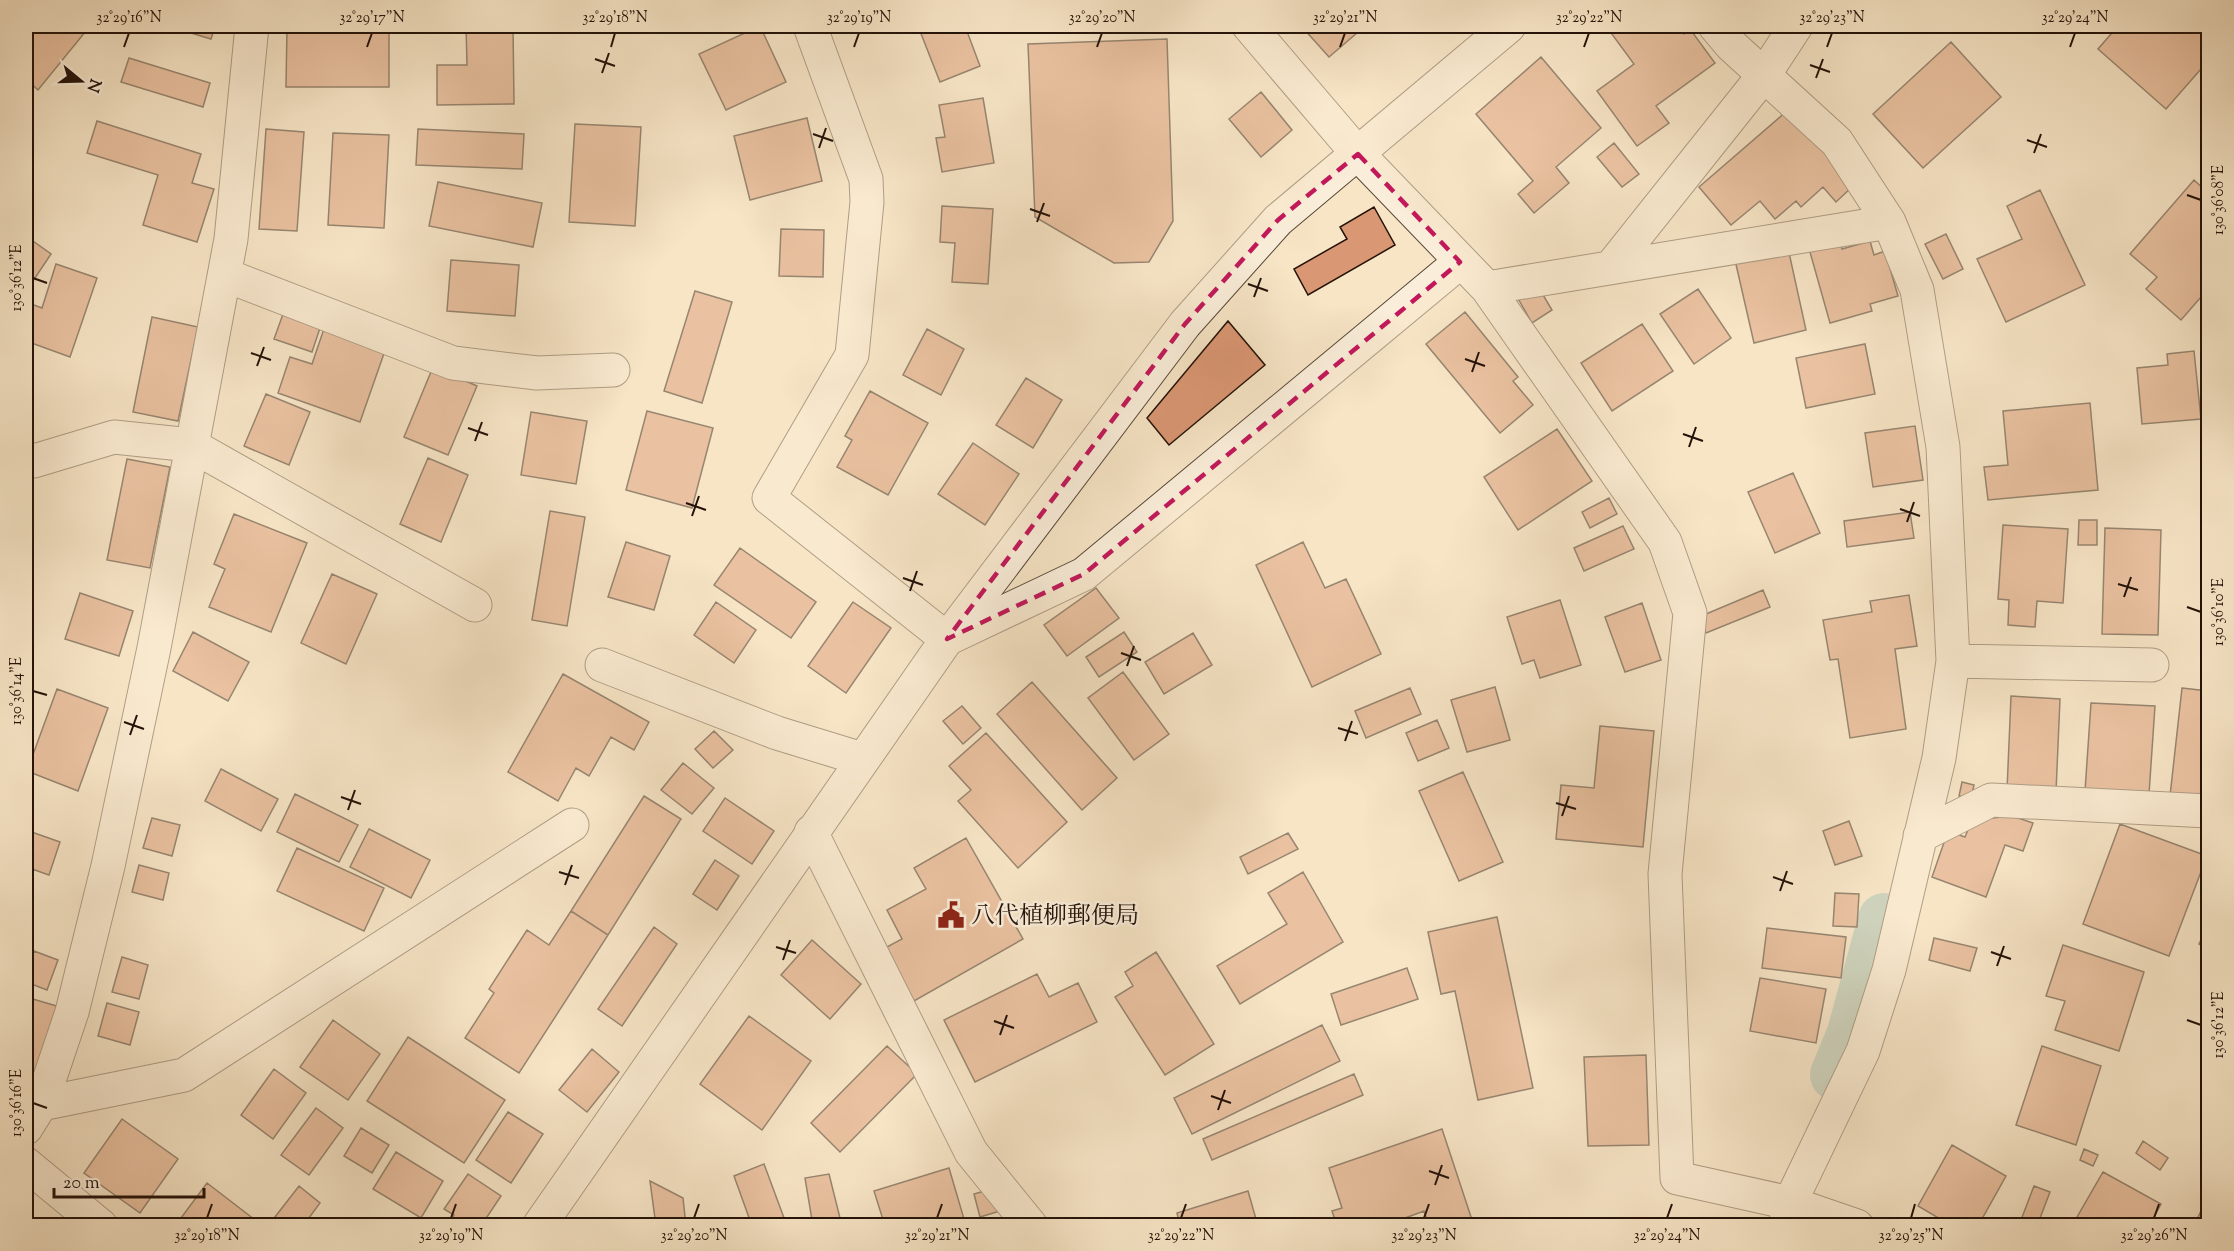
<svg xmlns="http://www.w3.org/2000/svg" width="2234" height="1251" viewBox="0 0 2234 1251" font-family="'Sorts Mill Goudy','Noto Serif JP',serif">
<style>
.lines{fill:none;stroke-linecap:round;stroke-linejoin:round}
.canal{stroke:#9dbfb3;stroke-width:52}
.building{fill:#da9773;stroke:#231209;stroke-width:1.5}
.minor-casing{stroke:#584738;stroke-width:35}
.tertiary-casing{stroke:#584738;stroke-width:35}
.minor{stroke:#faeeda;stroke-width:33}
.tertiary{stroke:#faeeda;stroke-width:33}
.marked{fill:none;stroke:#c2185b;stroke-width:4.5;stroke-dasharray:12 8;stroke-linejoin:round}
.ticks{fill:none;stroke:#231209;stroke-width:2}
.labels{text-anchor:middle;stroke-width:5;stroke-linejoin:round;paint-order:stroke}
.poi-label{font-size:24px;fill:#231209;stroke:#faeeda;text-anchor:start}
.neatline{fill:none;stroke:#231209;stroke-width:2}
.ticks-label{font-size:15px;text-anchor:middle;fill:#231209}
</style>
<rect width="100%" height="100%" fill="#f7e5c6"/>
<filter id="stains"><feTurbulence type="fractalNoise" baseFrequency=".00333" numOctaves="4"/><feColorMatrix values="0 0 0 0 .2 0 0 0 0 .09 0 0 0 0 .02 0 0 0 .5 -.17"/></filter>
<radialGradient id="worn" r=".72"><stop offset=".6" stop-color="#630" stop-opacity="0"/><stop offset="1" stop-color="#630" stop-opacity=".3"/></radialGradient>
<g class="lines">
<path class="canal" d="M1836,1075L1853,1033L1884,919"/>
</g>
<path class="building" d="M26,26H90L38,90L26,79Z
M168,26H215L211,39Z
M287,26H389V87H286Z
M466,26H513L514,104L437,105V65H467Z
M760,26L786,82L726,110L699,54Z
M918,26H965L980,66L940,82Z
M1305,26H1365L1329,57L1303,28Z
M1389,26H1405L1396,33Z
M1606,26H1678L1684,34L1690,29L1715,63L1656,106L1669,123L1637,146L1597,91L1634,64Z
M2118,26H2201L2208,32V61L2166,109L2098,49Z
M1167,39L1173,221L1149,262L1114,263L1035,217L1028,44Z
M1951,42L2001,97L1923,168L1873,114Z
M1541,57L1601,128L1556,167L1569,183L1534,213L1518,194L1533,181L1476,114Z
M129,58L210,83L203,107L121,82Z
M1261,92L1292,130L1261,157L1229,119Z
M983,98L994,163L942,172L936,138L945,137L939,105Z
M1788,110L1853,186L1836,202L1823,187L1801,207L1796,201L1775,219L1760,201L1731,225L1699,187Z
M807,118L822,181L750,200L734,136Z
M97,121L201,154L192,183L214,189L197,242L143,225L158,175L87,153Z
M575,124L641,127L635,226L569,222Z
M266,129L304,132L297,231L259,229Z
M418,129L524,134L522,169L416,165Z
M333,133L389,135L384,228L328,225Z
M1614,143L1639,174L1622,187L1597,157Z
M2194,180L2208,193V225L2201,234L2208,241V289L2181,320L2146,289L2157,277L2130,254Z
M438,182L542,203L533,247L429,226Z
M2040,190L2085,285L2006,322L1977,259L2022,239L2007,206Z
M942,206L993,209L988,284L952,282L955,243L940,242Z
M1374,207L1395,245L1308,295L1294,269L1347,239L1340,227Z
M781,229L824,230L823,277L779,276Z
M1946,234L1963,269L1943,279L1925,244Z
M26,236L51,254L29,287L26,285Z
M1839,236L1842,249L1870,241L1874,255L1885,251L1898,296L1870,304L1872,311L1830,323L1808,245Z
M1788,248L1806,330L1754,343L1735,260Z
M451,260L519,265L515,316L447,311Z
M56,264L97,278L70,357L26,341V302L42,308Z
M1536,283L1552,310L1532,323L1516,295Z
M1698,289L1731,338L1694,364L1660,314Z
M695,291L732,302L702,403L664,391Z
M287,303L324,316L312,352L274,339Z
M1465,312L1518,377L1513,381L1533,405L1500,433L1426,344Z
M152,317L198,327L178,421L133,412Z
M327,320L388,342L360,422L278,393L290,357L312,364Z
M1228,321L1265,365L1169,445L1147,418Z
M1642,324L1673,371L1612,411L1581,363Z
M927,329L964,349L941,395L903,375Z
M1865,344L1875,394L1806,408L1796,358Z
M2194,351L2201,419L2142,424L2137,368L2168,365L2167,354Z
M433,367L477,386L448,455L404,437Z
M1026,378L1062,400L1033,448L996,425Z
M870,391L928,423L888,495L837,467L852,440L845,436Z
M266,394L310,412L289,465L244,446Z
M2090,403L2098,490L1988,500L1984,467L2008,465L2003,411Z
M647,411L713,428L692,508L626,490Z
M531,412L587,421L576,484L521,475Z
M1915,426L1923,480L1873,487L1865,433Z
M1557,429L1592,481L1518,530L1484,477Z
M973,443L1019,474L985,525L938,494Z
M428,458L468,475L441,542L400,524Z
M127,459L170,467L150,568L107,560Z
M26,470H29L26,518Z
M1793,473L1820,533L1775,553L1748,492Z
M1609,498L1617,514L1590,528L1582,512Z
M550,511L585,517L567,626L532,620Z
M1910,512L1914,538L1847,547L1844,521Z
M234,514L307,543L271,632L209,607L225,569L214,564Z
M2079,520H2097V545H2078Z
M2003,525L2068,529L2063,603L2037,601L2035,627L2008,625L2009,600L1998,599Z
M1623,526L1634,549L1584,571L1574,548Z
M2105,528L2161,530L2158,635L2102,634Z
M626,542L670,556L654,610L608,597Z
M1303,542L1325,588L1346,579L1381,654L1312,687L1256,565Z
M740,548L816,602L791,638L714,585Z
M332,574L377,594L346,664L301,643Z
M1096,588L1119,618L1067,656L1044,625Z
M1763,590L1770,607L1706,633L1699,617Z
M80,593L133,611L119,656L65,639Z
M1909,595L1917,646L1895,649L1906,729L1850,738L1838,659L1830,660L1823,620L1872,612L1870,601Z
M1560,600L1581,665L1540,678L1534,660L1522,664L1507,617Z
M716,602L756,630L734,663L694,635Z
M853,602L891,628L846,693L808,666Z
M1642,603L1661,660L1625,672L1605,617Z
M193,632L249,662L228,701L173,671Z
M1124,632L1137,652L1099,677L1086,657Z
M1193,633L1212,665L1164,694L1145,662Z
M1123,672L1169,734L1134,760L1088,698Z
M563,674L649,722L634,750L611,737L589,776L576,768L558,801L508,772Z
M1032,682L1117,778L1082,810L997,714Z
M1495,687L1510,740L1467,752L1451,700Z
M1410,688L1421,714L1366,738L1355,711Z
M2182,688L2208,691V801L2170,796Z
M57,689L108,708L78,791L27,771Z
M2011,696L2060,699L2056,792L2007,790Z
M2091,703L2155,706L2149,794L2085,791Z
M962,706L981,728L963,744L943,721Z
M1437,720L1449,748L1418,761L1406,733Z
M1600,726L1654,731L1643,847L1556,839L1561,785L1594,788Z
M714,731L733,750L713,768L695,749Z
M986,733L1067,822L1018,868L958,801L971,790L949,766Z
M683,763L714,788L692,814L661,790Z
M221,769L278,799L261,831L205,801Z
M1463,772L1503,862L1459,881L1419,791Z
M1962,782L1974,785L1971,799L1959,796Z
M295,794L358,825L339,862L277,832Z
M644,796L681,819L608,935L571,911Z
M725,798L774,831L752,864L703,831Z
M2012,816L2033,823L2023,851L2005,845L1986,897L1932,877L1948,831L1965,837L1972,820Z
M152,818L180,825L172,856L143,848Z
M1849,821L1862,856L1835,865L1823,831Z
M2120,824L2207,856L2169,956L2083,924Z
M369,829L430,860L411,898L350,867Z
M26,830L60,842L49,875L32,869L26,888Z
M1288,833L1298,849L1248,874L1240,857Z
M966,838L1023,939L914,1001L885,948L902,939L887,910L926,889L914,868Z
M297,848L384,888L364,931L277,891Z
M715,860L739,876L717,910L693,894Z
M139,865L169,873L163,900L132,892Z
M1303,872L1343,942L1240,1004L1217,966L1287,924L1268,893Z
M1835,893L1859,894L1857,927L1833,926Z
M571,911L608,935L519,1073L465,1038L494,993L489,989L527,930L549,945Z
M1497,917L1533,1088L1478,1100L1455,991L1441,994L1428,932Z
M2208,926V950L2199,944Z
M654,927L677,944L622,1026L598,1009Z
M1767,928L1846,937L1841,978L1762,968Z
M1934,938L1977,948L1970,971L1929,960Z
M812,940L861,984L830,1019L781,975Z
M2063,945L2144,972L2119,1051L2055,1030L2065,1001L2046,996Z
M34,951L58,960L47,990L26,982V973Z
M1156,952L1214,1044L1165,1075L1115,997L1133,986L1125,972Z
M122,957L148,965L139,999L112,992Z
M1407,968L1418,999L1341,1025L1331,994Z
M1037,974L1049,997L1078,983L1097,1022L975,1082L944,1020Z
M1760,978L1826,989L1816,1043L1750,1031Z
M26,997L60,1007L26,1099Z
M107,1003L139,1012L130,1045L98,1036Z
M749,1016L811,1061L762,1130L700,1084Z
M333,1020L380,1054L348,1100L300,1067Z
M1322,1025L1340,1061L1192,1134L1174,1098Z
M408,1037L505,1100L464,1163L367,1101Z
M887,1046L917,1074L840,1152L811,1123Z
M2042,1046L2101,1066L2076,1145L2016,1125Z
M592,1049L619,1072L587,1112L559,1090Z
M1646,1055L1649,1145L1588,1146L1584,1057Z
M274,1069L306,1093L273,1139L241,1115Z
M1354,1074L1363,1095L1212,1160L1203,1139Z
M316,1108L343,1128L309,1175L281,1155Z
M508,1112L543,1134L511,1183L476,1160Z
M122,1119L178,1159L140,1213L84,1173Z
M361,1128L389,1145L372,1173L344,1156Z
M1442,1129L1474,1226H1429L1424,1211L1397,1221L1399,1226H1337L1332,1211L1342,1208L1329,1168Z
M2143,1141L2168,1158L2160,1170L2136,1153Z
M1952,1145L2006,1176L1978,1226H1952L1918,1206Z
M2084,1149L2098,1155L2093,1166L2080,1160Z
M396,1152L443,1181L421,1218L373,1189Z
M764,1164L787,1226H752L734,1176Z
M949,1168L964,1219L944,1226H885L874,1191Z
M2103,1172L2161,1204L2149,1226L2073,1224Z
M468,1174L501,1196L481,1226H447L454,1215L444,1209Z
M829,1174L842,1226H813L805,1178Z
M650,1181L683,1198L686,1226H656Z
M207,1183L263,1226H175Z
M299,1186L320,1203L303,1226H286L275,1217Z
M2034,1186L2050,1192L2037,1226L2021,1220Z
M995,1188L1000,1211L980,1217L974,1194Z
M1248,1191L1258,1226H1180L1177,1213Z
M2200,1213L2208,1217V1226H2194Z"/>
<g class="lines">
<defs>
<path id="minor" d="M810,26L866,179L867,202L852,355L769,498L947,639L1084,574L1460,262
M1249,26L1358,154L1487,288L1889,222
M1715,26L1731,45L1837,142L1889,222L1917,290L1943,447L1953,661L1939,758L1889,970L1863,1051L1790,1203L1785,1226
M1611,267L1764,75L1796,26
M225,275L453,363L537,373L613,370
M1487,288L1665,542L1690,613L1665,874L1677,1178L1790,1203L1857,1226
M26,458L34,461L114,437L191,445L475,605
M1953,661L2152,665
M602,665L777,733L862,759
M811,832L971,1152L1031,1226
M1920,836L1991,800L2208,811
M41,1104L184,1075L572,825
M26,1128L41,1104L72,1012L108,866L154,648L231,239L252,26
M26,1164L101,1226"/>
<path id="tertiary" d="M539,1226L947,639L1185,324L1278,220L1509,26"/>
</defs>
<use href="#minor" class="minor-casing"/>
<use href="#tertiary" class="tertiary-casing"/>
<use href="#minor" class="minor"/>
<use href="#tertiary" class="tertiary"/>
</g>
<path d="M0 0H2234V1251H0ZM1358,154L1460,262L1084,574L947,639L1185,324L1278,220Z" fill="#f7e5c6" fill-opacity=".55" fill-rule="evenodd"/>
<path class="marked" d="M1358,154L1460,262L1084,574L947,639L1185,324L1278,220Z"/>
<path class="ticks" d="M124,47L129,33M367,47L372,33M611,47L615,33M854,47L859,33M1097,47L1102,33M1340,47L1345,33M1584,47L1589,33M1827,47L1832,33M2070,47L2075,33M595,59L615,66M1810,65L1830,72M602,73L609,53M1816,78L1823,59M813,134L833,141M2027,140L2047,147M819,148L826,128M2034,153L2041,134M2187,195L2201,200M1030,209L1050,216M1037,222L1044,203M33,278L47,283M1248,284L1268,291M1254,297L1261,278M251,353L271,360M1465,359L1485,366M257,366L264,347M1472,372L1479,352M468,428L488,435M1683,434L1703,441M475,441L482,422M1689,447L1696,427M686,503L706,510M1900,509L1920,516M692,516L699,496M1907,522L1914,502M903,578L923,585M2118,584L2138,590M910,591L917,571M2124,597L2131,577M2187,607L2201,612M1121,653L1141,660M1127,666L1134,646M33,691L47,695M124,722L144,729M1338,728L1358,734M130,735L137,715M1345,741L1352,721M341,797L361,804M1556,803L1576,809M348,810L355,790M1562,816L1569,796M559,872L579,878M1773,877L1793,884M565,885L572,865M1780,891L1787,871M776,947L796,953M1991,952L2011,959M783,960L790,940M1997,966L2004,946M2187,1020L2201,1025M994,1021L1014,1028M1000,1035L1007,1015M1211,1096L1231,1103M33,1103L47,1108M1218,1110L1225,1090M1429,1171L1449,1178M1435,1185L1442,1165M207,1218L212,1204M451,1218L456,1204M694,1218L699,1204M937,1218L942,1204M1181,1218L1186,1204M1424,1218L1429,1204M1667,1218L1672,1204M1911,1218L1915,1204M2154,1218L2159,1204"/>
<defs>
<symbol id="civic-bare" viewBox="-9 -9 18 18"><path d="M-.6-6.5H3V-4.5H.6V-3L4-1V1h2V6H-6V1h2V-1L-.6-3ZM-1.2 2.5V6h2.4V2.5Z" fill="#8f2418" stroke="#faeeda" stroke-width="2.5" paint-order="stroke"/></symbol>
</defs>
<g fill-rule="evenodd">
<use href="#civic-bare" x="932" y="896" width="38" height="38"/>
</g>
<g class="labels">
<g class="poi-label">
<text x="971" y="923">八代植柳郵便局</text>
</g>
</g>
<rect width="2234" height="1251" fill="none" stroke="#f7e5c6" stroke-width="66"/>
<g transform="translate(81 81) rotate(109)" stroke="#faeeda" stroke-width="4.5" paint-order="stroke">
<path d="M0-4.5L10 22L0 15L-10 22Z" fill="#231209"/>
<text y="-9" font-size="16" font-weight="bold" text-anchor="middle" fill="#231209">N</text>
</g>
<path d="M54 1188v9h150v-9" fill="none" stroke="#231209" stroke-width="3"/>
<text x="63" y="1188" font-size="18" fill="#231209" stroke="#faeeda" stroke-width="4.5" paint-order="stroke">20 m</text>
<rect x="33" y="33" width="2168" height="1185" class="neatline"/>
<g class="ticks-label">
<text x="129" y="22">32°29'16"N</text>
<text x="372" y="22">32°29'17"N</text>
<text x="615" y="22">32°29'18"N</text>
<text x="859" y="22">32°29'19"N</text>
<text x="1102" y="22">32°29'20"N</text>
<text x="1345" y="22">32°29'21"N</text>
<text x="1589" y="22">32°29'22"N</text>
<text x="1832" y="22">32°29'23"N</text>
<text x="2075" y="22">32°29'24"N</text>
<text transform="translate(2218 200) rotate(-90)" y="5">130°36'08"E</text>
<text transform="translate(16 278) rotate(-90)" y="5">130°36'12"E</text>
<text transform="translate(2218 612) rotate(-90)" y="5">130°36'10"E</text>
<text transform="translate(16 691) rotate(-90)" y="5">130°36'14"E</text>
<text transform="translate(2218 1025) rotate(-90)" y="5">130°36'12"E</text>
<text transform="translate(16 1103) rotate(-90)" y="5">130°36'16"E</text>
<text x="207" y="1240">32°29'18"N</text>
<text x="451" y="1240">32°29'19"N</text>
<text x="694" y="1240">32°29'20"N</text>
<text x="937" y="1240">32°29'21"N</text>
<text x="1181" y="1240">32°29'22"N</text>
<text x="1424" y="1240">32°29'23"N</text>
<text x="1667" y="1240">32°29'24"N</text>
<text x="1911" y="1240">32°29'25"N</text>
<text x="2154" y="1240">32°29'26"N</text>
</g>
<rect width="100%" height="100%" filter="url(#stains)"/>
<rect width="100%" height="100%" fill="url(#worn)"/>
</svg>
